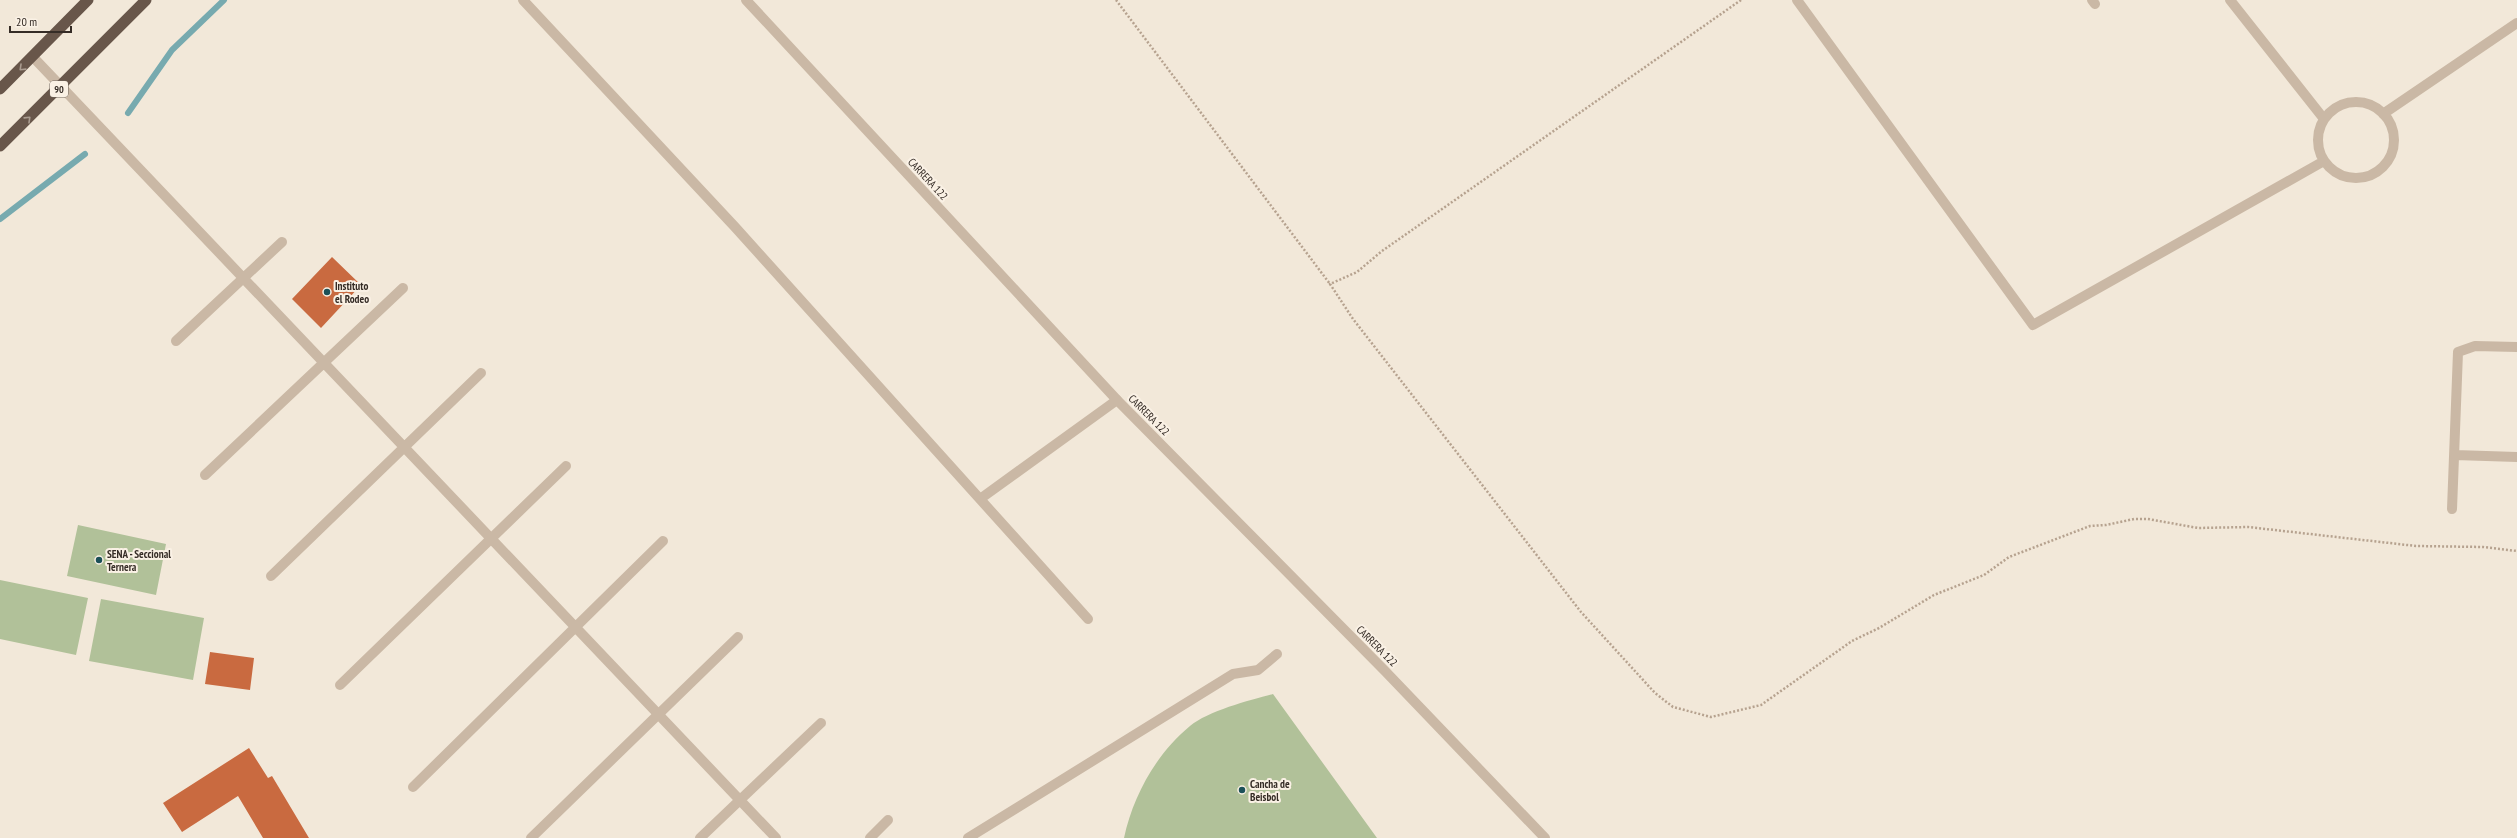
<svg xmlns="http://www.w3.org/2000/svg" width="2517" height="838" viewBox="0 0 2517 838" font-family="'PT Sans Narrow',sans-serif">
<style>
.green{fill:#b1c199}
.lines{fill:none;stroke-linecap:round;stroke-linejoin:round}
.stream{stroke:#77aaaf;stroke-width:6}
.building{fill:#c96a40}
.path{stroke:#b6a28f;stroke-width:2.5;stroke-dasharray:2 2;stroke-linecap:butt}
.service{stroke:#cab8a5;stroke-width:10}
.minor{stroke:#cab8a5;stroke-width:10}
.trunk{stroke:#68564a;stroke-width:11}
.oneway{stroke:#aa9c90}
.poi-dot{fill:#1b5058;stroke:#faf1e5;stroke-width:1.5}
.labels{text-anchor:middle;stroke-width:4;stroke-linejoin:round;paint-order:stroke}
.shield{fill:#faf1e5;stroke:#70675f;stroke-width:1}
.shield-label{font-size:10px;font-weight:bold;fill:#352c26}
.street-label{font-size:11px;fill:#352c26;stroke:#faf1e5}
.poi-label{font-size:11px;font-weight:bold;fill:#352c26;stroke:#faf1e5;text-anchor:start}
</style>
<rect width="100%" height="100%" fill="#f2e8d9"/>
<path class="green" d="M78,525L166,544L156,595L67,576Z
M0,580L88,598L76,655L0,639Z
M101,599L204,618L193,680L89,661Z
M1273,694L1377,838H1124C1133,796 1156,754 1190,726C1208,711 1250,700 1273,694Z"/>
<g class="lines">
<path class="stream" d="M128,113L172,50L224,0
M0,219L85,154"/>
</g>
<path class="building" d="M332,257L361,285L321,328L292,299Z
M210,652L254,658L250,690L205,684Z
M249,748L268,778L272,776L309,838H263L238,796L182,832L163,803Z"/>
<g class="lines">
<path class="path" d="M1116,0L1330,284
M1741,0L1382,251L1357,272L1330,284L1353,319L1581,612L1655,693L1673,707L1711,717L1761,705L1852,641L1879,628L1934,595L1984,575L2009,557L2090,526L2106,525L2134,519H2148L2198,528L2248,527L2416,546L2483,547L2517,551"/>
<path class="service" d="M523,0L735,227L1088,619
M1797,0L2033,325L2324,161
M2092,0L2095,4
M2230,0L2324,119
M2318 140a38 38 0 1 1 76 0a38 38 0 1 1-76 0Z
M2383,114L2517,23
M980,499L1117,400
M968,838L1233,674L1258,670L1277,654"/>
<path class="minor" d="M746,0L1117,400L1385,671L1545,838
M33,57L776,838
M176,341L282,242
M2455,455L2517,457
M205,475L403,288
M2452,509L2458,352L2475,346L2517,347
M271,576L481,373
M340,685L566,466
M413,787L663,541
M531,838L738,637
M700,838L821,723
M870,838L888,820"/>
<path class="trunk" d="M0,89L88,0
M0,146L146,0"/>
</g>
<defs><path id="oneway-chevron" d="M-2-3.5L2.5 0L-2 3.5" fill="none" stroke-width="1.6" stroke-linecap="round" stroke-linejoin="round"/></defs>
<g class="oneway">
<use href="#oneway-chevron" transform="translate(22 68) rotate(136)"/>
<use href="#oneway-chevron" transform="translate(28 119) rotate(-44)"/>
</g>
<g class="poi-dot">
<circle cx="327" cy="292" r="4"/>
<circle cx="99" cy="560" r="4"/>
<circle cx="1242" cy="790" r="4"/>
</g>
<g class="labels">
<rect class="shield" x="50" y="81" width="18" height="16" rx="3"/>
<g class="shield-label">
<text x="59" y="93">90</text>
</g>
<g class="street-label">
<text transform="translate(928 179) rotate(47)" y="4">CARRERA 122</text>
<text transform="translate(1149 415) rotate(45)" y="4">CARRERA 122</text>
<text transform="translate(1377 646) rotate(45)" y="4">CARRERA 122</text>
</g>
<g class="poi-label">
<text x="335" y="290">Instituto<tspan x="335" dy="13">el Rodeo</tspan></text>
<text x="107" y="558">SENA - Seccional<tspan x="107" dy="13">Ternera</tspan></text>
<text x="1250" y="788">Cancha de<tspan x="1250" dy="13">Beisbol</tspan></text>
</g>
</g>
<path d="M10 26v6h61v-6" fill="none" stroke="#352c26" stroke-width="2"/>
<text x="16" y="26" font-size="12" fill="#352c26" stroke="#faf1e5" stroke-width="3" paint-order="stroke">20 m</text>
</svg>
